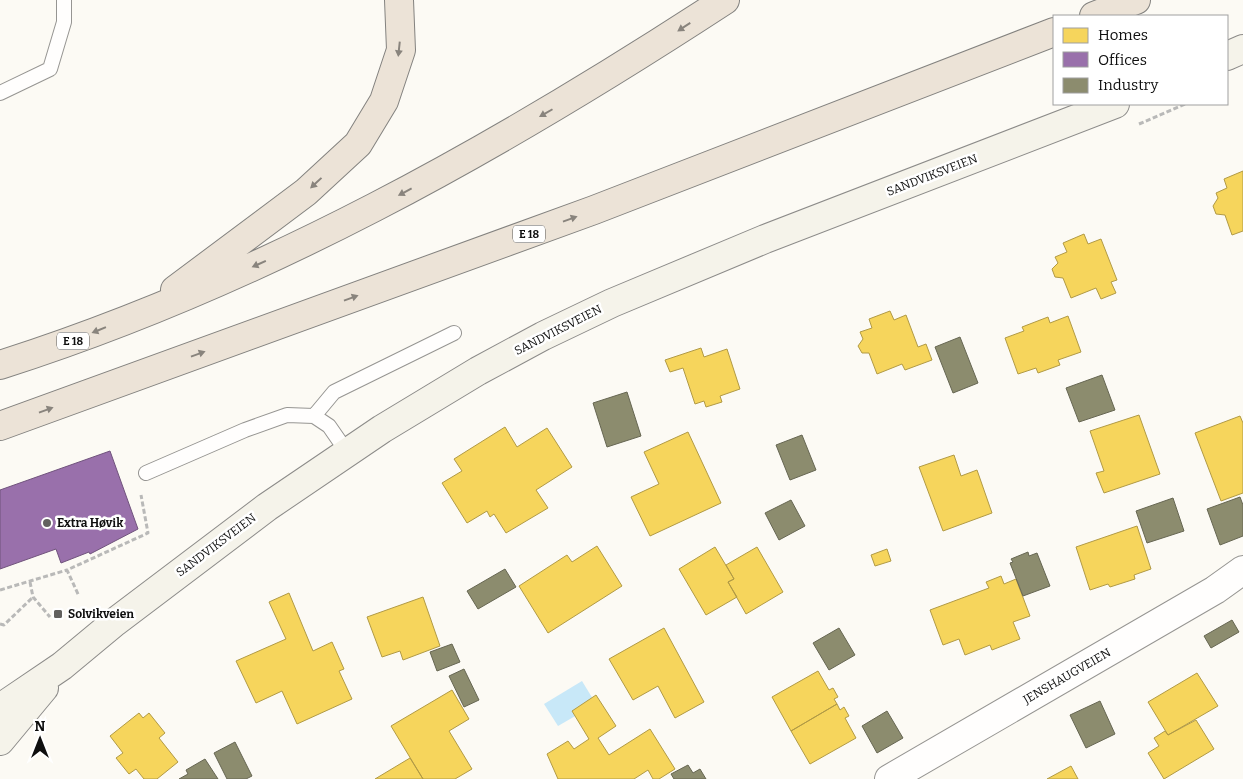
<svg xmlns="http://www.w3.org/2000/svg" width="1243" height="779" viewBox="0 0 1243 779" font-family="Bitter,serif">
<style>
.water{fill:#c8e8f8}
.homes{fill:#f6d55c;stroke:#b19a45}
.offices{fill:#9970ab;stroke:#70537c}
.industry{fill:#8c8c6e;stroke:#666652}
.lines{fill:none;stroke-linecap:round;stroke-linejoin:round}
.service-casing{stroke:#969592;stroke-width:16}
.minor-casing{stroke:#969592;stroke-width:30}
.secondary-casing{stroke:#8c8b89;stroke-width:30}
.trunk-casing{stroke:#83827f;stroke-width:30}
.path{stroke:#b9b9b8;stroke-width:3;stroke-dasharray:5 2.5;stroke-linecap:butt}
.service{stroke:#fffefd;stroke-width:14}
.minor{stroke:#fffefd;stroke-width:28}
.secondary{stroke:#f5f3ea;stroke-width:28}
.trunk{stroke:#ece3d7;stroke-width:28}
.oneway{fill:#89847d}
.poi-dot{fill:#62615f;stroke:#fff;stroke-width:2}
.labels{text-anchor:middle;stroke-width:5;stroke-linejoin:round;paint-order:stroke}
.shield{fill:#fff;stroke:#575757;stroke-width:1}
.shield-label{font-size:11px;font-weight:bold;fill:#0f0f0f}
.street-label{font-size:12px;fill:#0f0f0f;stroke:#fff}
.poi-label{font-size:12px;font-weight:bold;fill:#0f0f0f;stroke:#fff;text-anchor:start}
</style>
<rect width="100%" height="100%" fill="#fcfaf4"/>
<path class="water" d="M582,681L596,704L558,726L544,704Z"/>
<path class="homes" d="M1243,171V231L1232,235L1225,215L1216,214L1213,206L1218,198L1216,193L1227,188L1224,179Z
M1084,234L1088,244L1101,239L1117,280L1111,282L1116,293L1101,299L1096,288L1071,298L1063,278L1055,277L1052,269L1058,263L1055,257L1067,252L1063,243Z
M890,311L894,320L906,315L918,347L926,344L932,360L905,370L902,364L877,374L869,353H862L858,346L863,339L860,332L872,328L869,319Z
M1068,316L1081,352L1058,360L1060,365L1038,373L1036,368L1018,374L1005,338L1024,331L1022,327L1048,317L1050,323Z
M701,348L704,357L727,349L740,389L720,396L722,402L706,407L704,401L695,404L683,368L670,372L665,360Z
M1139,415L1160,474L1104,493L1096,473L1104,471L1090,431Z
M1240,416L1243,423V493L1221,501L1195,433Z
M505,427L517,447L547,428L572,467L536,490L548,508L506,533L494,514L490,517L487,511L467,523L442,483L462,471L454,459Z
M688,432L721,503L650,536L631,497L659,484L644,452Z
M954,455L961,476L977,470L992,513L943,531L919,467Z
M1137,526L1151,569L1134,575L1135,579L1110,587L1108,584L1090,590L1076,547Z
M597,546L622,586L548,633L519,586L567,555L572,562Z
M715,547L734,579L728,582L737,597L706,615L679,569Z
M757,547L783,592L746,614L728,582L734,579L726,565Z
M887,549L891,561L875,566L871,555Z
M1001,576L1004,584L1016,579L1030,616L1013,622L1020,639L992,650L990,645L965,655L959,639L943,645L930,610L989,588L986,582Z
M289,593L313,651L332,642L344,669L339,671L352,699L297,724L282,691L256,703L236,661L286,639L269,602Z
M423,597L440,646L403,660L400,651L382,657L367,617Z
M664,628L704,702L675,718L658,686L633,700L609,659Z
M818,671L829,690L833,688L838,697L834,699L837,704L791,731L772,697Z
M1197,673L1218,706L1168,735L1148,702Z
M452,690L469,719L449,731L472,769L455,779H423L391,726Z
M596,695L616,726L598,738L609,755L650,729L675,769L659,779H653L648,770L634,779H558L547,754L568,741L574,749L589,739L572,711Z
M837,704L840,710L844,707L849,716L845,718L856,738L810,764L791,731Z
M139,713L143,718L149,713L165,733L159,738L178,762L157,779H144L136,769L129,774L116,758L123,753L110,736Z
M1196,720L1214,749L1164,779L1148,753L1159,746L1154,738L1165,731L1168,735Z
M410,758L423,779H375Z
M1071,766L1078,779H1047Z"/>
<path class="offices" d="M110,451L138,529L90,554L89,552L61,563L56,549L0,569V490Z"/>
<path class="industry" d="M960,337L978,383L953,393L935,347Z
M1102,375L1115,410L1079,422L1066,388Z
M627,392L641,436L607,447L593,403Z
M802,435L816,470L790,480L776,445Z
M1240,497L1243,505V536L1220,545L1207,509Z
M1173,498L1184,531L1147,543L1136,511Z
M791,500L805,526L779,540L765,513Z
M1028,552L1029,556L1037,553L1050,586L1023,596L1010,563L1013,562L1011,559Z
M505,569L516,587L478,609L467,591Z
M1232,620L1239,632L1211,648L1204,636Z
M839,628L855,655L829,670L813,643Z
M452,644L460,662L437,671L430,652Z
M464,669L479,700L464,707L449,676Z
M1100,701L1115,734L1086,748L1070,715Z
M887,711L903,738L877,753L862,726Z
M235,742L252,776L246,779H227L214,753Z
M205,759L218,779H179L188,774L186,770Z
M688,765L693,773L700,769L706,779H674L671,774Z"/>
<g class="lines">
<defs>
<path id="service" d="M0,93L50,69L64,22V0
M314,416L334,392L454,333
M146,473L245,430L287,415L314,416L329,426L347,452"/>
<path id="minor" d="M889,779L1215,590L1243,570"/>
<path id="secondary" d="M1227,56L1243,49
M0,708L62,666L115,622L267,507L382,429L478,371L543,336L612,303L765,239L1115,104
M0,741L44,688"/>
<path id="trunk" d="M1094,16L1136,0
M175,290L306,192L358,144L384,101L401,50L399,0
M0,365C260,282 497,149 725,0
M0,426L594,210L1054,32"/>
</defs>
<use href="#service" class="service-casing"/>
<use href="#minor" class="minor-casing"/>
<use href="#secondary" class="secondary-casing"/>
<use href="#trunk" class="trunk-casing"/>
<path class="path" d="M1139,124L1185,104
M30,582L33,597L50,617
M0,590L67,570
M78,594L67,570L148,533L141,495
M0,624L4,625L33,597"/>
<use href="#service" class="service"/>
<use href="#minor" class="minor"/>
<use href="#secondary" class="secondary"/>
<use href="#trunk" class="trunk"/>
</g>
<defs><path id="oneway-solid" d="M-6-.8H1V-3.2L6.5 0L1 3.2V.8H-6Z" transform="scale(1.25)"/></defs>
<g class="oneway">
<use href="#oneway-solid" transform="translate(684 27) rotate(147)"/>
<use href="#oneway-solid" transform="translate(399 49) rotate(96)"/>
<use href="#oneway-solid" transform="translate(546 113) rotate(150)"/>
<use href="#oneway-solid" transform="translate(316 183) rotate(137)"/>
<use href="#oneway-solid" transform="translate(405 192) rotate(152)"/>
<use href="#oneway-solid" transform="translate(570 219) rotate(-20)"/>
<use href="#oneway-solid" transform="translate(259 264) rotate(156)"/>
<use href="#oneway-solid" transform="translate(351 298) rotate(-20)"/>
<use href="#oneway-solid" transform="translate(99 330) rotate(158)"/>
<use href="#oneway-solid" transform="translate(198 354) rotate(-20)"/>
<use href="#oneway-solid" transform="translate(46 410) rotate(-20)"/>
</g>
<g class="poi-dot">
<circle cx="47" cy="523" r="5"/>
<rect x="53" y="609" width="10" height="10" rx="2.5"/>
</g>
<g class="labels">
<g class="shield">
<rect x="513" y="225.5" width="32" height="17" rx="4"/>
<rect x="57" y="332.5" width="32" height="17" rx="4"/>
</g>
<g class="shield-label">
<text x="529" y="238">E 18</text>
<text x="73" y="345">E 18</text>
</g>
<g class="street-label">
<text transform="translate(932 175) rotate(-21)" y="4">SANDVIKSVEIEN</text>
<text transform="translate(558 330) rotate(-27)" y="4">SANDVIKSVEIEN</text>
<text transform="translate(216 545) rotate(-37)" y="4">SANDVIKSVEIEN</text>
<text transform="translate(1067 676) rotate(-30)" y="4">JENSHAUGVEIEN</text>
</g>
<g class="poi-label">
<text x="57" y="527">Extra Høvik</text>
<text x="68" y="618">Solvikveien</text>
</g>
</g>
<rect x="1053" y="15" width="175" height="90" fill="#ffffff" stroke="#9f9f9f"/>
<rect x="1063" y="28" width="25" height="15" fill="#f6d55c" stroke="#9f9f9f"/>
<text x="1098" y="40" font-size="15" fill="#0f0f0f">Homes</text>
<rect x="1063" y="52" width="25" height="15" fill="#9970ab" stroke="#9f9f9f"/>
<text x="1098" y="65" font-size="15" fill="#0f0f0f">Offices</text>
<rect x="1063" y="78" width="25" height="15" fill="#8c8c6e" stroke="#9f9f9f"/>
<text x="1098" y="90" font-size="15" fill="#0f0f0f">Industry</text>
<g transform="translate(40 739)" stroke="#ffffff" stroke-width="4" paint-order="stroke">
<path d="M0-4L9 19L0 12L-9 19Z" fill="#0f0f0f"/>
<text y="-8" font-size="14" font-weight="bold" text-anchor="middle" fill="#0f0f0f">N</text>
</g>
</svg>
